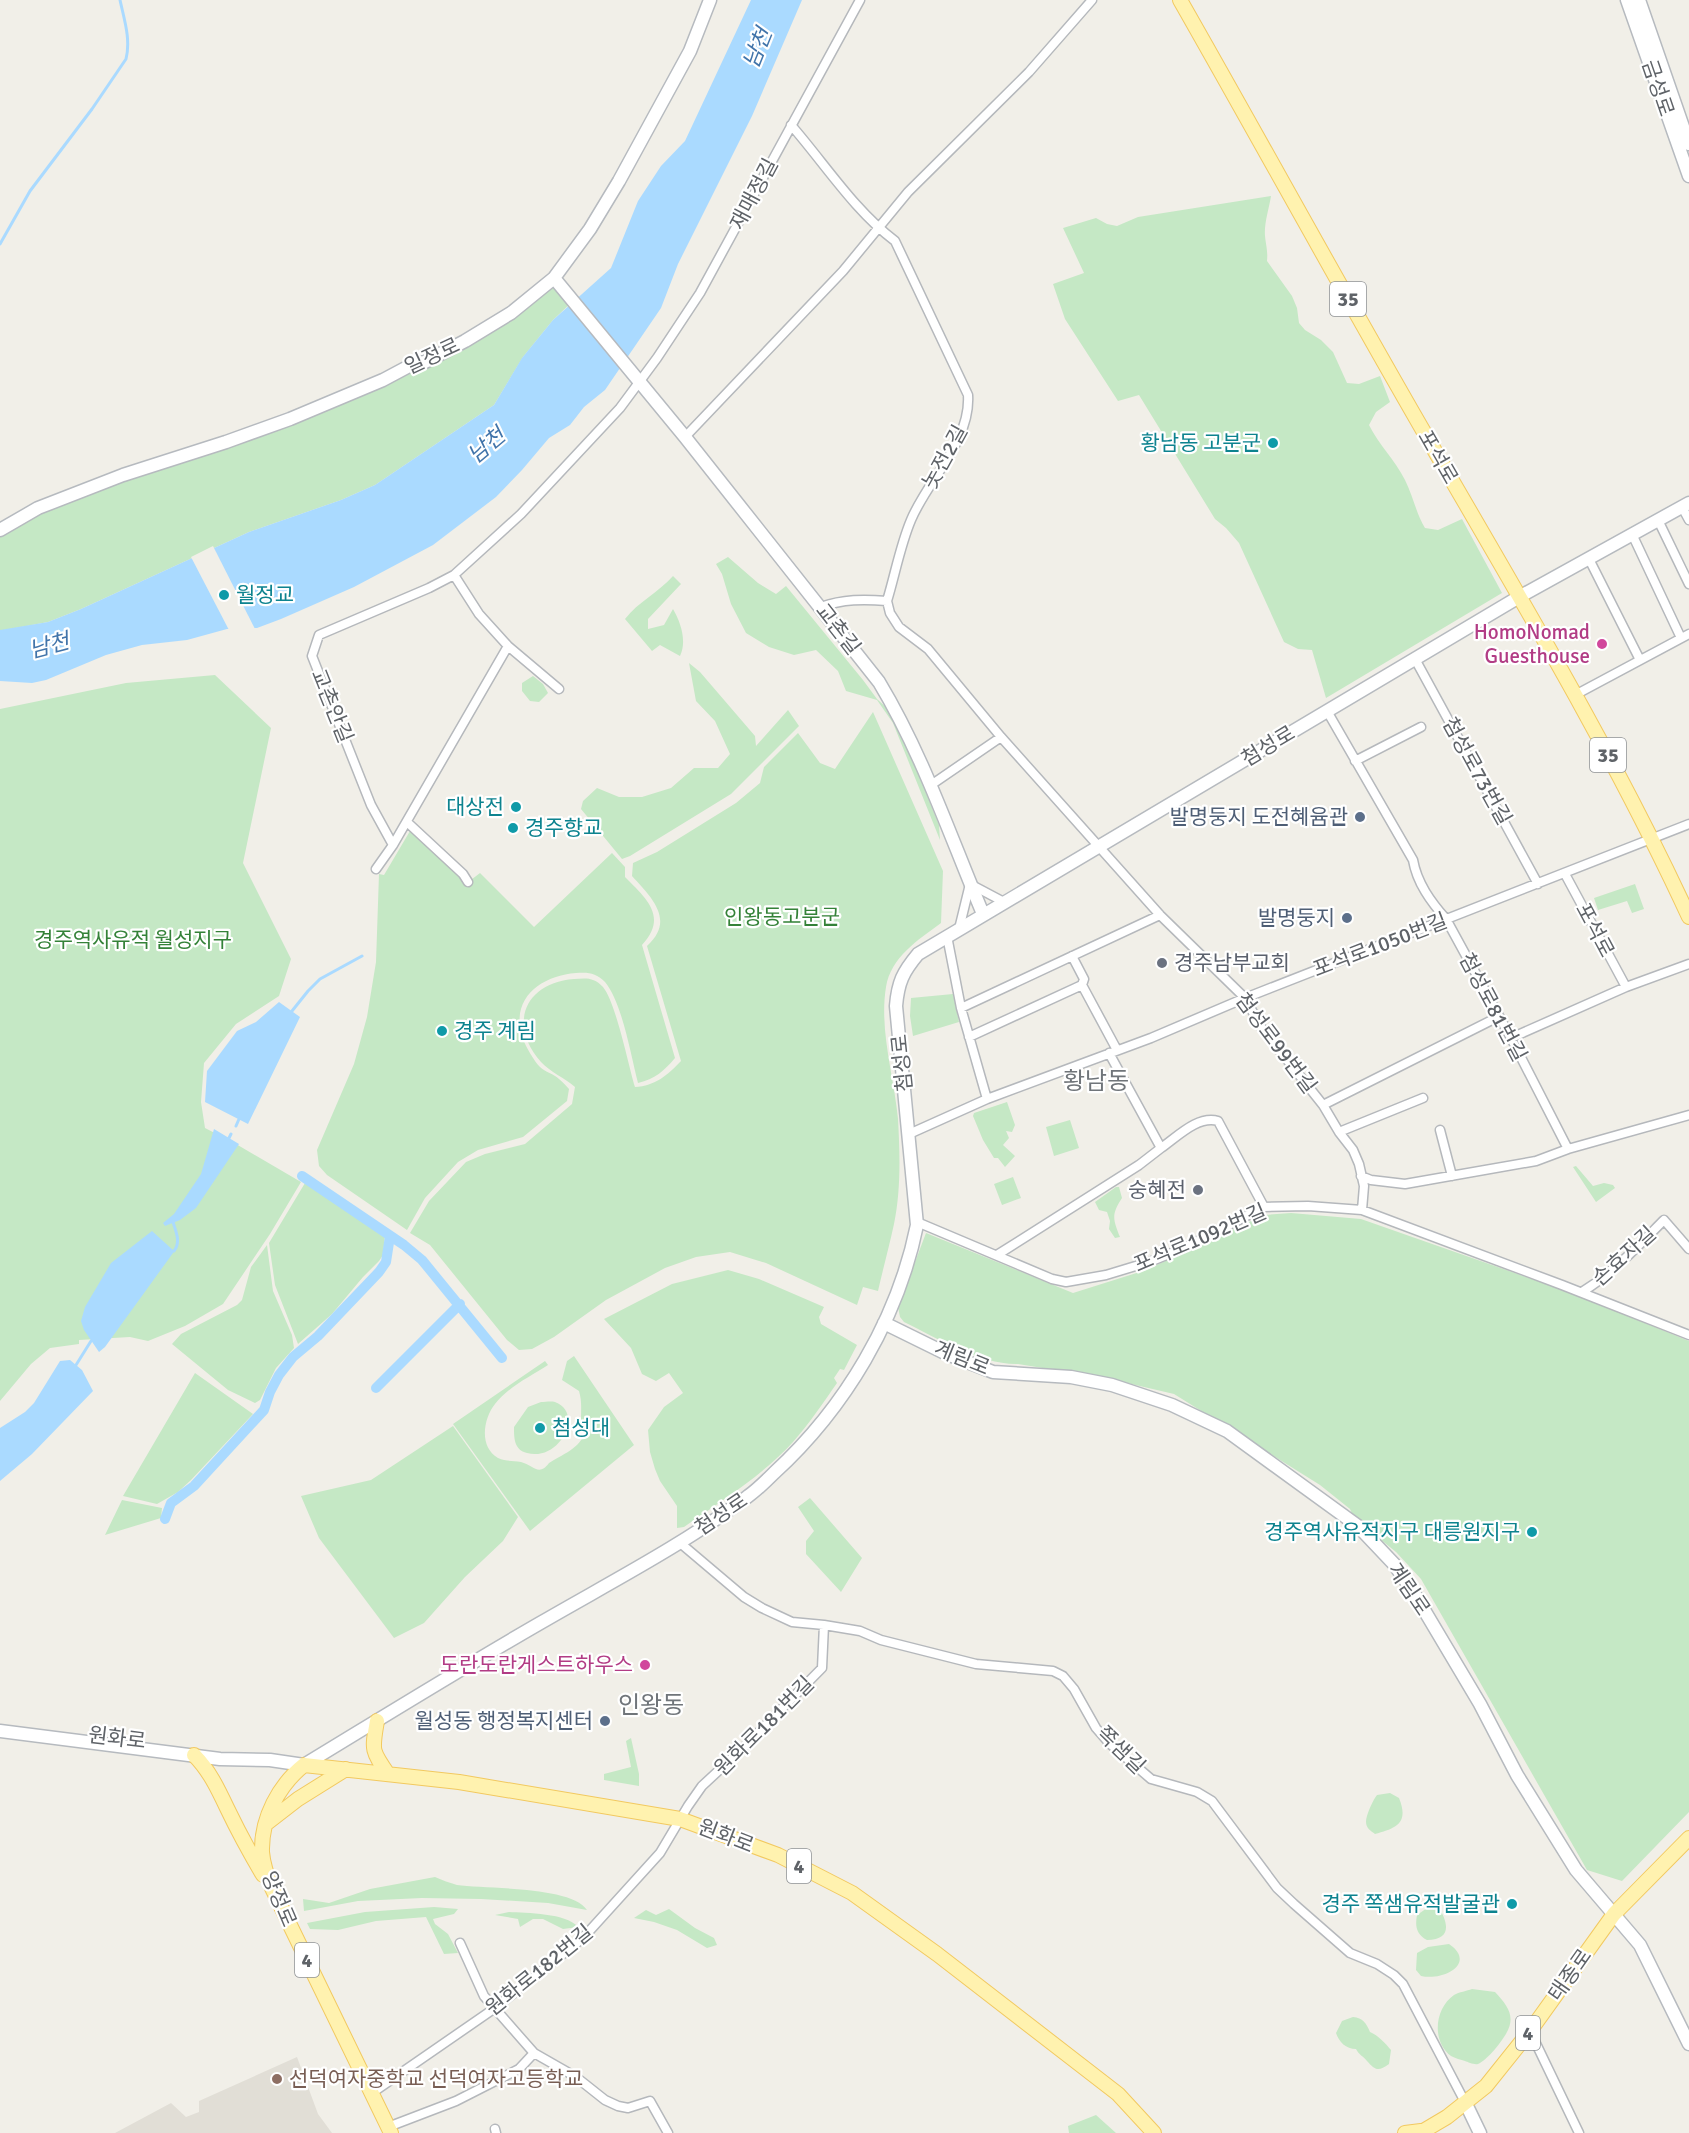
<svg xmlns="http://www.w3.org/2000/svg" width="1689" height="2133" viewBox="0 0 1689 2133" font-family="Signika,'Noto Sans KR',sans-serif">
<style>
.education{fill:#e1ded6}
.green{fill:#c5e8c5}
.water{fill:#aadaff}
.pier{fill:#f1efe8}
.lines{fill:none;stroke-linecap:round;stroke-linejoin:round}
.stream{stroke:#aadaff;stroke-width:3}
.canal{stroke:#aadaff;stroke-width:10}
.street-casing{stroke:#b5b8bc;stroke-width:11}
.secondary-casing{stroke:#b6babf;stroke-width:15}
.primary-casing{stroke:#f2c960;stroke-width:16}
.street{stroke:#fff;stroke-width:8}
.secondary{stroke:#fff;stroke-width:12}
.primary{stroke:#fff2af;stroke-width:14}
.culture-dot{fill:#0f9aa8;stroke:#fff;stroke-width:2}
.hotel-dot{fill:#d1479c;stroke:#fff;stroke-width:2}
.service-dot{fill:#5c6f8a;stroke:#fff;stroke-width:2}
.worship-dot{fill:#6b7280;stroke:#fff;stroke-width:2}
.education-dot{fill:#8d6e63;stroke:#fff;stroke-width:2}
.labels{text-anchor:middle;stroke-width:4.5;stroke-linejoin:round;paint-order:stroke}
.shield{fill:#fff;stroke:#8f9295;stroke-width:1.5}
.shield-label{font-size:20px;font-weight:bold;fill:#5f6368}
.street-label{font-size:21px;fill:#5f6368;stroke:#fff}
.culture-label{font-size:21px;fill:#0d838f;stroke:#fff;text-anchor:end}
.hotel-label{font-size:21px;fill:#b23c85;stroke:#fff;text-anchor:end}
.service-label{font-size:21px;fill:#4e5e75;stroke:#fff;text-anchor:end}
.park-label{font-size:21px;fill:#348238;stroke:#fff}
.worship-label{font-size:21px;fill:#5b616d;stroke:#fff;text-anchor:start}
.education-label{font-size:21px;fill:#785e54;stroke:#fff;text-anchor:start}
.water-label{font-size:22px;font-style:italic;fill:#4174aa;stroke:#fff}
.quarter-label{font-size:24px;fill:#70757a;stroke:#fff}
</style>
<rect width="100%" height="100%" fill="#f1efe8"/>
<path class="education" d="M297,2057L318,2114L332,2133H115L171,2103L186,2117L199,2112V2101Z"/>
<path class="green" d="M1271,196C1269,209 1264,223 1265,236C1266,246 1268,251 1267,261L1292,296L1297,308L1299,323L1305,330L1321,340L1333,352L1347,383L1359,384L1380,376L1390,402L1376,412L1369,425C1379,445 1395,460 1405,480C1413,496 1416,513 1425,528L1438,530L1462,519L1502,593L1326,698L1312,650L1298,649L1284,642L1239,543L1226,528L1215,519L1139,395L1118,401L1065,319L1053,284L1084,273L1063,228L1096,218L1107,224L1117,226L1138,217Z
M554,278L573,301L553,320L523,357L494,405L375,485L341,500L249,532L81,609L48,622L0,631V530L38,508L277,424L465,341Z
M728,557L758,583L776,594L786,586L863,680L877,699L889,710L910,753L939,825L940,840L893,723L877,700L846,691L838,671L816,650L794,655L769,647L746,633L731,604L722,574L716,564Z
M673,576L681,584L648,619V629L664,625L673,609C681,623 687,641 680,656L660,645L652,651L625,619C638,602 659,592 673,576Z
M689,663L700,672L755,736L756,746L788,710L799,726L731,794L630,856L622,859L581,809L583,801L597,788L619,797H642L671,788L694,768H718L730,754L715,721L696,701Z
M215,675L271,728L243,863L291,959L279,996L236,1024L204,1063L201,1102L205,1128L236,1144L301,1182L270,1234L223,1304L185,1326L148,1341L130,1337L79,1340V1344L50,1348L31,1364L0,1401V709L126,683Z
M533,676L543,684L548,693L539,702L530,701L522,691V683Z
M873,712L943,871L941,923C918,940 891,957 886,987C879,1030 894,1076 898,1119C900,1154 901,1190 894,1224C889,1247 883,1269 878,1291L863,1287L857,1305L766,1263L730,1252L696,1257L665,1268L606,1300L554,1337L532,1349L519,1350L507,1340L430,1245L410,1233L429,1201L466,1162L485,1154L525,1144L572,1104L575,1087C565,1078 550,1072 541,1062C508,1025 524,983 574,979C586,978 594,977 603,987C616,1003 628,1064 635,1087C655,1086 668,1075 681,1061L647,946C676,920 651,897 632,876L633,863L657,852L736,803L760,783L764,767L798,733L820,763L835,769Z
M410,831L467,883L480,873L534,927L612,853L625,867V877C647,899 668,917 642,945L675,1058C664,1071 655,1079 638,1083C631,1056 622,1002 605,982C596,973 589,972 576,973C540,976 509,999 523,1039C526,1047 534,1061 540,1067C545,1072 554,1074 559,1079C563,1082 566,1086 569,1089L567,1101L523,1137L478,1150L458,1162L425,1198L407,1230L327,1175L319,1166L317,1150L354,1064L367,1017L376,962L379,874L384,875Z
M1635,884L1644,909L1632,913L1627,901L1598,910L1594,898Z
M953,994L959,1022L913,1036L910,1016L911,998Z
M1007,1102L1015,1125L1012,1132L1006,1131L1009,1138L1003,1145L1015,1156L1005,1167L998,1158H994L983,1140L973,1116L974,1113Z
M1070,1120L1079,1148L1054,1156L1046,1127Z
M1576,1166L1593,1186L1604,1183L1613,1185L1615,1188L1596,1202L1573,1167Z
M1013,1177L1021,1198L1002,1205L994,1184Z
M305,1183L385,1235L383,1255L379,1261L363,1277L332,1314L298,1344L275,1285L269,1243Z
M1116,1187H1119L1122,1198C1111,1215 1113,1219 1120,1237L1115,1238L1109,1229L1110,1221L1107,1212L1099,1210L1095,1202Z
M1291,1213L1361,1219L1569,1292L1689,1341V1812L1622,1881L1587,1870L1421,1579L1396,1552L1354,1518L1350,1509L1320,1485L1174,1394L1110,1379L1018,1364C981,1365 937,1338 904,1322L900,1317L898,1307L926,1233L1073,1293L1146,1270L1264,1215Z
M267,1245L273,1291L292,1335L294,1348L276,1368L260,1400L255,1403L228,1390L172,1344L181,1334L237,1305L242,1300L251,1267Z
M728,1270L759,1279L824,1307L819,1317L821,1324L857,1345L844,1370L840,1369L834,1378L837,1383C823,1403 809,1424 793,1442C762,1476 721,1501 684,1527L677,1528V1506L660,1481L655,1469L650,1452L648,1430L664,1407L683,1393L669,1373L656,1381L642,1374L631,1348L604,1319L672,1284Z
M574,1356L634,1445L530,1531L453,1424L545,1361L548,1365C531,1376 508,1387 495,1404C483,1419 479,1447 498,1458C506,1462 513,1460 521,1462C533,1465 539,1477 549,1463C560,1456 582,1447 584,1433C585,1427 581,1424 581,1419C581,1409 582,1401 579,1391L562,1380L567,1361Z
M195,1373L253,1414L191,1480L178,1492L157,1504L123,1496Z
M541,1402C545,1402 551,1401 555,1402C585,1413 559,1462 527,1453C514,1450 514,1438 514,1427L528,1407Z
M453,1426L518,1517L503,1541L465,1577L424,1623L394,1638L319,1538L301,1496L371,1480Z
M810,1498L862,1558L841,1592L806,1554V1541L814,1531L798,1507Z
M122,1500L162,1508L161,1518L105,1535Z
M631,1738L639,1774V1786L604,1780V1774L631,1767L626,1741Z
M1390,1793L1399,1798C1409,1823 1397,1828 1375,1834C1371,1831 1366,1828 1366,1822C1366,1815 1373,1800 1377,1795Z
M435,1877C442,1880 450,1883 457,1885C485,1889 572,1886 587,1910L548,1903L481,1899L422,1898L358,1901L304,1911L303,1899L329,1903L370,1889Z
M1430,1906L1439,1908C1449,1924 1451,1940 1427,1940C1416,1934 1415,1926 1417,1915Z
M434,1907L458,1909L454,1914L433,1919L435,1924L448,1934L458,1953L444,1954L426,1917L376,1921L338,1930L310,1929L307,1923L365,1912Z
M669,1909L695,1928L714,1938L717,1945L707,1948L677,1930L654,1922L634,1918L646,1910L656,1915Z
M509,1912C526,1913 567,1913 578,1927L563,1929L543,1919H533L520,1927L518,1919L495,1915Z
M1449,1944C1477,1963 1444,1981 1421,1976L1416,1970L1417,1953L1428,1947Z
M1472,1989L1495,1992C1509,2007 1517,2018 1504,2037C1499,2045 1487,2060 1478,2064C1474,2065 1468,2062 1465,2061C1461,2060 1455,2058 1451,2056C1431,2041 1435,2008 1454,1995C1459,1992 1467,1991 1472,1989Z
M1353,2017C1363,2018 1366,2023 1370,2032C1378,2035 1386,2044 1391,2050L1389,2064C1378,2072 1375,2070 1367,2061C1363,2056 1359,2055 1356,2049C1346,2049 1339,2042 1336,2033L1342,2021Z
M1096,2115L1116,2133H1069L1068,2126Z"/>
<path class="water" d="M751,0H802L752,116L678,264L661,308L605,390L584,407L570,425L549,438L522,470L496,497L433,545L354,587L281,619L257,628L227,629L187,640L142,645L106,655L46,680L32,683L0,681V630L48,622L81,609L249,532L341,500L375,485L494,405L522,358L553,320L611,268L638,201L661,166L685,141Z
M279,1002L300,1017L248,1124L205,1102L207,1071L237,1031L256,1022Z
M214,1129L239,1144L196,1208L180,1220L165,1226L163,1223L174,1214L201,1174Z
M152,1231L174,1251L173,1253L105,1347L99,1352L84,1330L81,1321L85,1307L111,1263Z
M70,1360L82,1370L93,1391L32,1454L0,1481V1428L25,1412L34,1403L60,1361Z"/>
<path class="pier" d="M213,546L256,631L230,632L191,557Z"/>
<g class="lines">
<path class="stream" d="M0,244L30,191L92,109L126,59C131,39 124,19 120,0
M292,1011L308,991L320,979L362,956
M236,1126L239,1119
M229,1138L231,1134
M173,1222C176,1232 181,1242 174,1251
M76,1365L91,1341"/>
<path class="canal" d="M302,1176L404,1245L422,1260L502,1358
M376,1388L460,1304
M165,1519L171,1503L194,1486L264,1410L270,1392L279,1375L293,1357L318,1336L379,1272L386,1262L390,1236"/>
<defs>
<path id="street" d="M791,125C825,164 854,210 895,241L968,395C971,441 928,479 911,520C900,546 895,575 887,601C864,599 843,599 821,607
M685,437L843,271L908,192L1029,72L1092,0
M1682,507L1689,520
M1658,520L1689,584
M1632,534L1681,638
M1589,559L1640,660
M454,575L479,614L508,646L559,689
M887,601L890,613L899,627L928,649L1001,737L1160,915L1245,998L1261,1027L1323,1105L1339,1132L1353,1150L1359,1164L1364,1186L1362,1210
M1415,659L1538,884
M1575,695L1689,634
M1327,711L1413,860C1417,883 1431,902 1446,919L1511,1038L1568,1149
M1355,761L1421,727
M931,785L1001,737
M407,822L463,874L468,882
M393,845L371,805L312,656L319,635L429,588L454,575L521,514L620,408L657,358L700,293L860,0
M376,869L393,845L508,646
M1565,874L1626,987
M959,929L970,884L1004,902
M947,936L961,1008L987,1099
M1072,956L1084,979L1082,985L1117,1050
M961,1008L1160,915
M969,1037L1082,985
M1511,1038L1626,987L1689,964
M1323,1105L1498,1017
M1440,1130L1452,1176
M1339,1132L1423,1098
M909,1134L987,1099L1151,1038L1245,998L1689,824
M1161,1148C1177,1137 1198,1115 1218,1121L1264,1207
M1361,1176L1371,1180L1405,1184L1536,1161L1568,1149L1689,1115
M917,1222L1052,1279L1066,1282L1106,1275L1152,1261L1186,1247L1264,1207L1308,1206L1362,1210L1562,1285L1689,1335
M997,1255L1139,1165L1161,1148L1109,1053
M1582,1292C1613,1273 1638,1246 1664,1220L1689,1249
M679,1542L744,1597L762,1608L792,1622L824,1625L860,1631L881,1640L976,1664L1053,1671L1063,1676L1074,1689L1096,1728L1109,1743L1151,1779L1197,1792L1212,1801L1277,1888L1294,1904L1350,1953L1377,1964L1394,1975L1403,1984L1466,2104
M460,1943L484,1996L534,2053
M1530,2031L1579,2133
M372,2093L495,2008L583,1938L660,1853L688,1806L702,1786L743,1748L822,1668L824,1625
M388,2127L456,2101L519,2069L534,2053L576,2077L605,2100L618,2106L628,2108L650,2101L668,2133
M495,2129L496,2133"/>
<path id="secondary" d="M1627,0L1689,176
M1639,0L1689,144
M554,278L685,437L879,682C923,755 950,836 983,914
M0,530L38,508L123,475L226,442L290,419L383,380L413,364L425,362L465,341L511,313L554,278L590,229L619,181L690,51L710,0
M884,1323L947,1354L993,1372L1071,1377L1112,1385L1172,1405L1227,1431L1358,1526L1394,1564L1414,1593L1480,1704L1517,1775L1576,1870L1640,1945L1689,2044
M0,1731L220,1759L270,1760L304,1765C383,1717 462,1668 542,1622C611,1582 683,1545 747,1497C757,1490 766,1481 774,1473C845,1408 898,1319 917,1225L896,1006C898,982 903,972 918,954L1519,597L1689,503
M1466,2104L1480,2133"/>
<path id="primary" d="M1180,0C1261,142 1339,285 1421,427C1514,588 1611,748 1689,917
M377,1721C372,1750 371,1750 388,1774
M194,1755C209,1770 218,1789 227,1808C238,1831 250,1853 263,1875
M267,1823L298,1799L346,1769
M391,2133L272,1888C267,1876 263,1864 262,1852C261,1818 279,1785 304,1765L459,1782L680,1819L778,1855L852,1893L937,1954L1118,2094L1154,2133
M1405,2133L1421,2131
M1420,2133L1447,2117L1486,2086L1530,2031L1614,1914L1689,1838"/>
</defs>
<use href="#street" class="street-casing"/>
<use href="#secondary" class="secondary-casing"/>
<use href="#primary" class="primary-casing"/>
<use href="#street" class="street"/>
<use href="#secondary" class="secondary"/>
<use href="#primary" class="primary"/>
</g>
<g class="culture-dot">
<circle cx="1273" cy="443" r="6"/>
<circle cx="224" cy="595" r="6"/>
<circle cx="516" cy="807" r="6"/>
<circle cx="513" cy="828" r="6"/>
<circle cx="442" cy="1031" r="6"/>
<circle cx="540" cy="1428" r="6"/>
<circle cx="1532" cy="1532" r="6"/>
<circle cx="1512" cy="1904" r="6"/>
</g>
<g class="hotel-dot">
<circle cx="1602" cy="644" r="6"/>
<circle cx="645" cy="1665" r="6"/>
</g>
<g class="service-dot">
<circle cx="1360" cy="817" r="6"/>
<circle cx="1347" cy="918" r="6"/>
<circle cx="605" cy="1721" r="6"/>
</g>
<g class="worship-dot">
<circle cx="1162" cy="963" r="6"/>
<circle cx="1198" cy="1190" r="6"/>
</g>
<circle class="education-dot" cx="277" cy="2079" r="6"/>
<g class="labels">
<g class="shield">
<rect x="1330" y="282" width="36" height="34" rx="4.5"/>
<rect x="1590" y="738" width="36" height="34" rx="4.5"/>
<rect x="787" y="1849" width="24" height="34" rx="4.5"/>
<rect x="295" y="1943" width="24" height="34" rx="4.5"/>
<rect x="1516" y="2016" width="24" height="34" rx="4.5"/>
</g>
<g class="shield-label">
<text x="1348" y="306">35</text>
<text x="1608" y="762">35</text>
<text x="799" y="1873">4</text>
<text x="307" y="1967">4</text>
<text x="1528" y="2040">4</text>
</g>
<g class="street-label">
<text transform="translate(1658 88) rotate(71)" y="7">금성로</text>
<text transform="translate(754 194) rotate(-62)" y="7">재매정길</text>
<text transform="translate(432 356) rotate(-25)" y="7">일정로</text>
<text transform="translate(945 457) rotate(-61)" y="7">놋전2길</text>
<text transform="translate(1438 457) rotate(60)" y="7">포석로</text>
<text transform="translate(838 629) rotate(52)" y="7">교촌길</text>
<text transform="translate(332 706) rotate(68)" y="7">교촌안길</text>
<text transform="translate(1268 746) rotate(-31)" y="7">첨성로</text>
<text transform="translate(1477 771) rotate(61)" y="7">첨성로73번길</text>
<text transform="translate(1595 930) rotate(62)" y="7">포석로</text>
<text transform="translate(1380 945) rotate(-21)" y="7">포석로1050번길</text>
<text transform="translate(1493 1007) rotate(62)" y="7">첨성로81번길</text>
<text transform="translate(1276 1043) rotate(53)" y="7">첨성로99번길</text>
<text transform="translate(902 1063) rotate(-96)" y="7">첨성로</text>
<text transform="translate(1200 1238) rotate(-23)" y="7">포석로1092번길</text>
<text transform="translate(1624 1256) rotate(-42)" y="7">손효자길</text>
<text transform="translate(962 1358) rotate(22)" y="7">계림로</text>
<text transform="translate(721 1514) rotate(-34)" y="7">첨성로</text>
<text transform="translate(1409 1589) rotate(56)" y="7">계림로</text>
<text transform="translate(764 1726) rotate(-45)" y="7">원화로181번길</text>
<text transform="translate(117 1738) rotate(7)" y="7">원화로</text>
<text transform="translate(1121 1750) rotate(44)" y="7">쪽샘길</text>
<text transform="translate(726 1836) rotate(21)" y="7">원화로</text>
<text transform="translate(279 1899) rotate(67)" y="7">양정로</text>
<text transform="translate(539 1970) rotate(-39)" y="7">원화로182번길</text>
<text transform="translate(1570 1975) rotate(-55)" y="7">태종로</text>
</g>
<g class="culture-label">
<text x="1261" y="450">황남동 고분군</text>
<text x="236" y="602" text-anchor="start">월정교</text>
<text x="504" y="814">대상전</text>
<text x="525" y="835" text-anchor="start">경주향교</text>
<text x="454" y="1038" text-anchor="start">경주 계림</text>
<text x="552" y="1435" text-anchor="start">첨성대</text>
<text x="1520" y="1539">경주역사유적지구 대릉원지구</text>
<text x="1500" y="1911">경주 쪽샘유적발굴관</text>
</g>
<g class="hotel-label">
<text x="1590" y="639">HomoNomad<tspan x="1590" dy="24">Guesthouse</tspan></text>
<text x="633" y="1672">도란도란게스트하우스</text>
</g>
<g class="service-label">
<text x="1348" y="824">발명둥지 도전혜윰관</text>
<text x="1335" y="925">발명둥지</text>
<text x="593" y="1728">월성동 행정복지센터</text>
</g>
<g class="park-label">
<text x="782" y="924">인왕동고분군</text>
<text x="133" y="947">경주역사유적 월성지구</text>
</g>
<g class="worship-label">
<text x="1174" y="970">경주남부교회</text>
<text x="1186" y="1197" text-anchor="end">숭혜전</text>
</g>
<g class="education-label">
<text x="289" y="2086">선덕여자중학교 선덕여자고등학교</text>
</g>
<g class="water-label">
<text transform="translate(757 48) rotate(-68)" y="8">남천</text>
<text transform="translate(486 445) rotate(-40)" y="8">남천</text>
<text transform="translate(49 645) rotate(-15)" y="8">남천</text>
</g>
<g class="quarter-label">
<text x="1096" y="1089">황남동</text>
<text x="651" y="1713">인왕동</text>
</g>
</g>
</svg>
